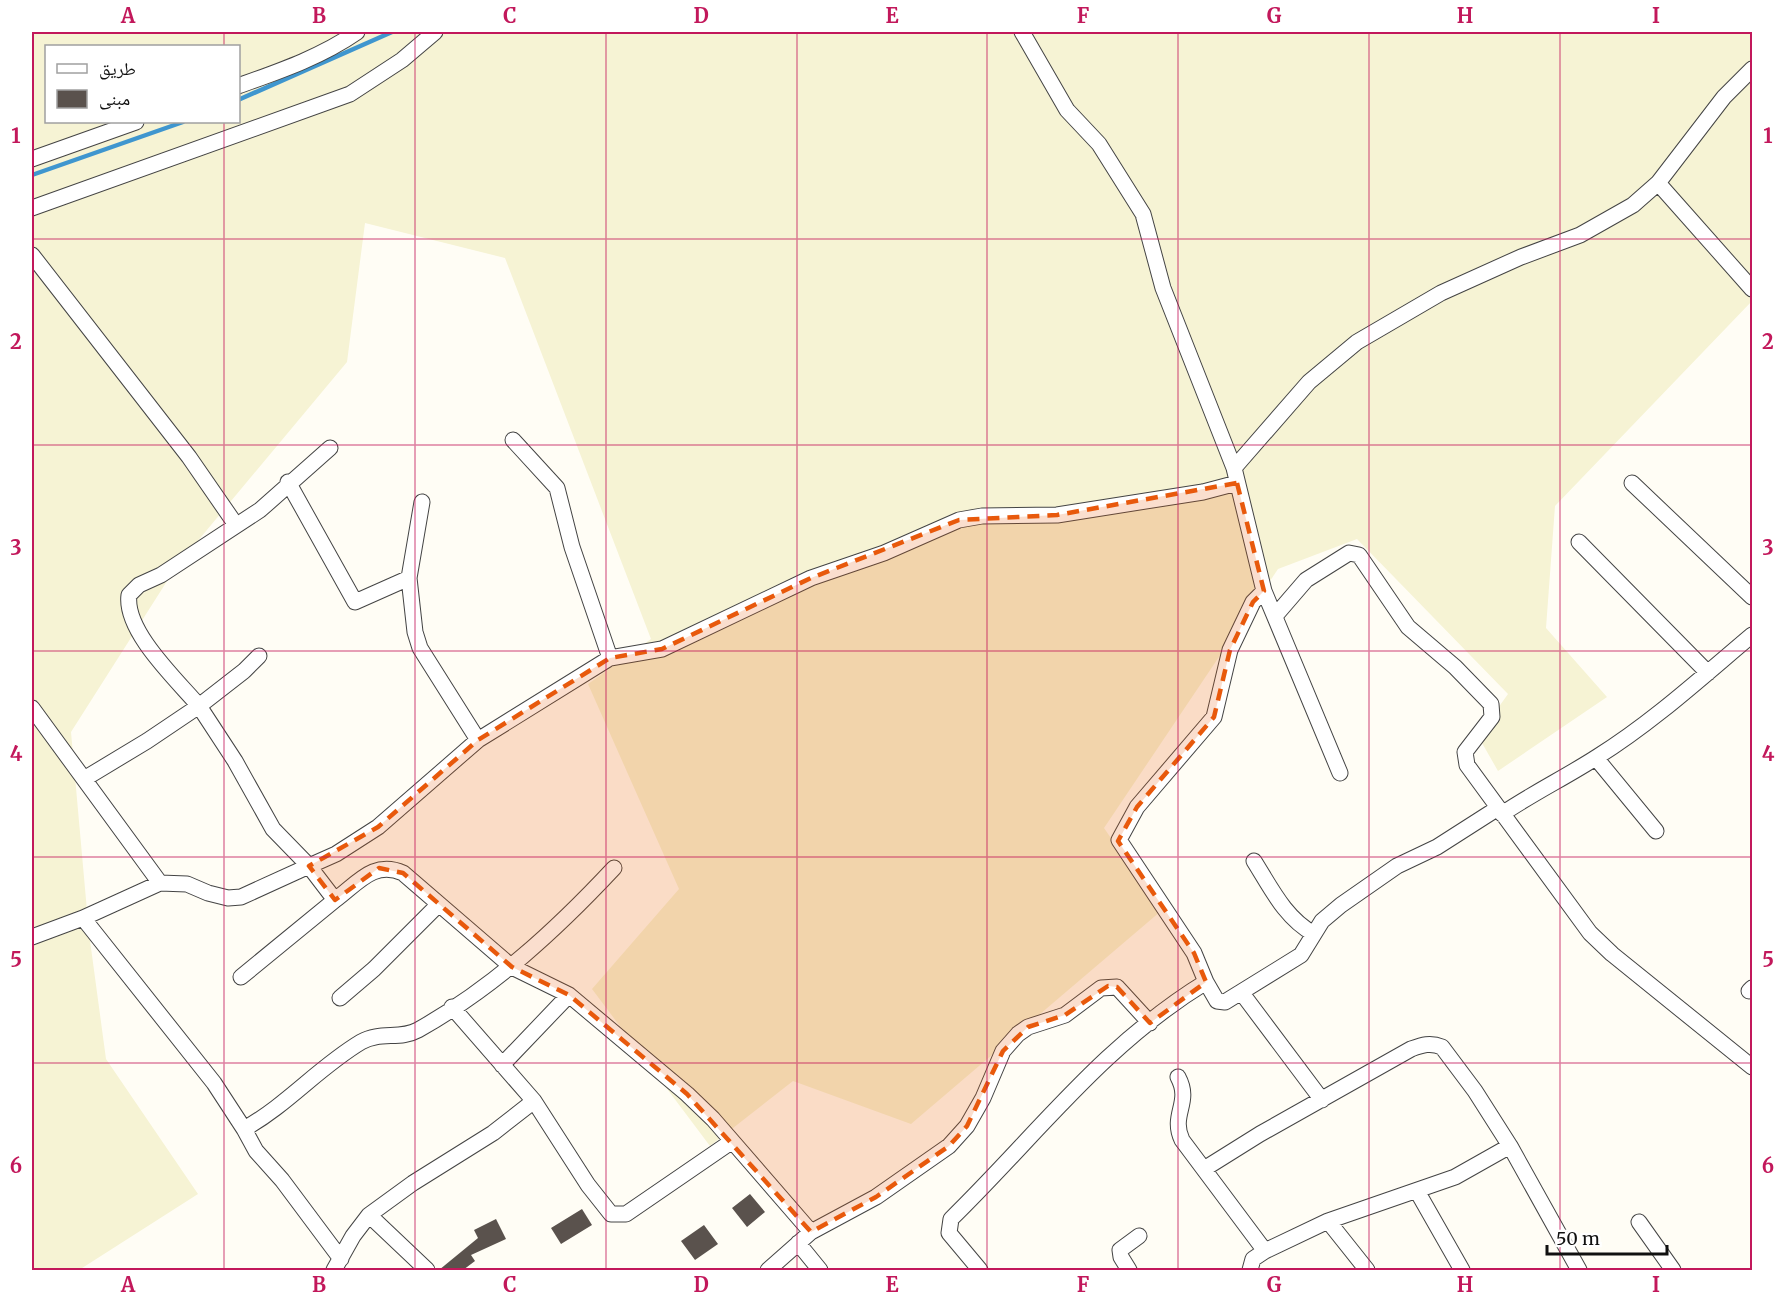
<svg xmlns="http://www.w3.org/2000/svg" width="1784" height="1302" viewBox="0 0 1784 1302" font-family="Merriweather,'Noto Naskh Arabic',serif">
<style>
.farmland{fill:#f6f3d4;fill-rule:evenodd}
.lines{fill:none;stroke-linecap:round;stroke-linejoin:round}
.stream{stroke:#3f96cf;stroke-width:4.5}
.building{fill:#5a524d}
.minor-casing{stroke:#444;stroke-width:17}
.minor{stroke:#fff;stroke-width:15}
.marked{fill:#e8590c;fill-opacity:0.2;stroke:#e8590c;stroke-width:4.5;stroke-dasharray:12 8;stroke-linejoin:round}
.grid{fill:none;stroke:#c2185b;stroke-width:1.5;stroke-opacity:0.55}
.neatline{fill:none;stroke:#c2185b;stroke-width:2}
.grid-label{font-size:20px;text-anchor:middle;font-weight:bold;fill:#c2185b}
</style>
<rect width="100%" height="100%" fill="#fffdf5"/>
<path class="farmland" d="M32,32H1752V301L1555,506L1546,628L1607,697L1498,771L1478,736L1508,694L1357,539L1278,569L1104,828L1161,911L911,1124L793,1081L710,1146L592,989L679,889L588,684L651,639L505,258L365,223L347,362L176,567L71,732L89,933L106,1059L198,1194L79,1270H32ZM46,46H238V122H46Z"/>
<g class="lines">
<path class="stream" d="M238,100L392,32
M32,175L183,122"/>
</g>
<path class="building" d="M750,1194L765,1212L747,1227L732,1208Z
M582,1209L592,1225L561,1244L551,1228Z
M496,1219L506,1239L471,1255L475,1261L463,1270H439L478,1238L474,1230Z
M704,1225L718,1244L695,1260L681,1241Z"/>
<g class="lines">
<defs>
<path id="minor" d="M1022,32L1067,110L1099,144L1143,214L1163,288L1234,468L1264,591L1340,773
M238,86C280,71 321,57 357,32
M32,159L136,122
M1658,183L1752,289
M32,208L350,94L402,60L435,32
M32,255L189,457L236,525
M513,440L557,488L572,547L610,658
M1234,468L1309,382L1357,342L1441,293L1521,257L1580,235L1633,205L1658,183L1724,97L1752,69
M288,482L355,602L409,578L415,632L420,648L478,740
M1632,483L1752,597
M1579,542L1708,673
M409,578L422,502
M1275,616L1306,580L1349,553L1359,555L1408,627L1455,667L1491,704L1492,717L1465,752L1467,765L1590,933L1612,954L1752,1067
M259,656L244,671L199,706C177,680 124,631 129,595L139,585L161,575L260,510L330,448
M32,708L160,883
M1596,758L1656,831
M84,779L147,741L199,706L235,761L273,829L309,866L336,854L378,827L478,740L610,658L662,649L811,578L884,553L959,520L982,516L1057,515L1203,492L1237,483
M1502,814C1533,793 1566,777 1597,757C1653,722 1702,677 1752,635
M1254,861C1271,888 1285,918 1314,934
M335,900C358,883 374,860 403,873L512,967L569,995L687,1094L713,1119L811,1232L768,1270
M83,918L214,1083L244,1129
M32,937L83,918L160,883L187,884L208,893L228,898L241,897L309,866L335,900L241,977
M1206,982L1194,953L1119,840L1137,807L1214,717L1230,650L1253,602L1264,591
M1749,991L1752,988
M1241,992L1322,1100
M340,998L374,969L439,904
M452,1007L534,1101L588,1185L611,1214H626L731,1142
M502,1065L569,995
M1178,1077C1192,1103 1170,1114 1182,1140L1265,1251L1253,1259L1250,1270
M1204,1169L1260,1134L1411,1049C1422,1045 1430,1042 1442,1047L1475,1091L1510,1146
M1417,1191L1462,1270
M369,1215L427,1270
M1328,1221L1367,1270
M1639,1222L1673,1270
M811,1232L876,1197L949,1146L967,1126L983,1098L1003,1051L1018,1034L1028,1027L1065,1015L1101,988L1117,987L1150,1023
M798,1243L820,1270
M1265,1251L1328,1221L1455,1177L1510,1146L1579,1270
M341,1259L282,1180L256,1151L244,1129C287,1105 319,1067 361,1042C380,1031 400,1040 418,1030C493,988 556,930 614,868
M334,1270L353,1236L369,1215L413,1183L493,1133L534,1101
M980,1270L949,1233L951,1219C1035,1137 1103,1045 1206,982L1217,1001L1225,1002L1301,955L1322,921L1341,905L1397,866L1437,847L1498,808
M1129,1270L1121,1257L1120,1250L1139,1236"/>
</defs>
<use href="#minor" class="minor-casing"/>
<use href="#minor" class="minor"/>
</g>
<path class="marked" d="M1237,483L1264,591L1253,602L1230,650L1214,717L1137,807L1118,841L1194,953L1206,982L1150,1023L1117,987L1108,986L1065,1015L1028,1027L1003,1051L967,1126L949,1146L876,1197L811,1232L687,1094L569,995L512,967L403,873L379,868L335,900L309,866L378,827L478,740L610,658L662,649L811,578L959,520L1057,515Z"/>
<path class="grid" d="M224,32V46M415,32V1270M606,32V1270M797,32V1270M987,32V1270M1178,32V1270M1369,32V1270M1560,32V1270M224,122V1270M32,239H1752M32,445H1752M32,651H1752M32,857H1752M32,1063H1752"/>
<rect width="1784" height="1302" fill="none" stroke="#ffffff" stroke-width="66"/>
<rect x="45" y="45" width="195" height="78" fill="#ffffff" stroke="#a0a0a0" stroke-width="1.5"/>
<rect x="57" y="64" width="30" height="9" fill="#ffffff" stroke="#a0a0a0" stroke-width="1.5"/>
<text x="99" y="75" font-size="18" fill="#111111">طريق</text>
<rect x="57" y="90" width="30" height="18" fill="#5a524d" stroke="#a0a0a0" stroke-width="1.5"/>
<text x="99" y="105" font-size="18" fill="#111111">مبنى</text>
<path d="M1547 1245v9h120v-9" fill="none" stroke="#111111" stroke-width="3"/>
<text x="1556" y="1245" font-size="18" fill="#111111" stroke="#ffffff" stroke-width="4.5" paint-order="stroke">50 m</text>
<rect x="33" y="33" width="1718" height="1236" class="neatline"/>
<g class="grid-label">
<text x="128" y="23">A</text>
<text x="319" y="23">B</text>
<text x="510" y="23">C</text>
<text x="701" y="23">D</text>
<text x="892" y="23">E</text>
<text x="1083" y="23">F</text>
<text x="1274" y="23">G</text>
<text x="1465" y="23">H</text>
<text x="1656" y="23">I</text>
<text x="16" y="143">1</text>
<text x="1768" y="143">1</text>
<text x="16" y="349">2</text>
<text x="1768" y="349">2</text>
<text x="16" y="555">3</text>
<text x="1768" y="555">3</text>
<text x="16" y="761">4</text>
<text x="1768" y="761">4</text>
<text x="16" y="967">5</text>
<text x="1768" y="967">5</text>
<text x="16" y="1173">6</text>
<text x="1768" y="1173">6</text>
<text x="128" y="1292">A</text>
<text x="319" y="1292">B</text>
<text x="510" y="1292">C</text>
<text x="701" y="1292">D</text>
<text x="892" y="1292">E</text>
<text x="1083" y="1292">F</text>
<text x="1274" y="1292">G</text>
<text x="1465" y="1292">H</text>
<text x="1656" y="1292">I</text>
</g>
</svg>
